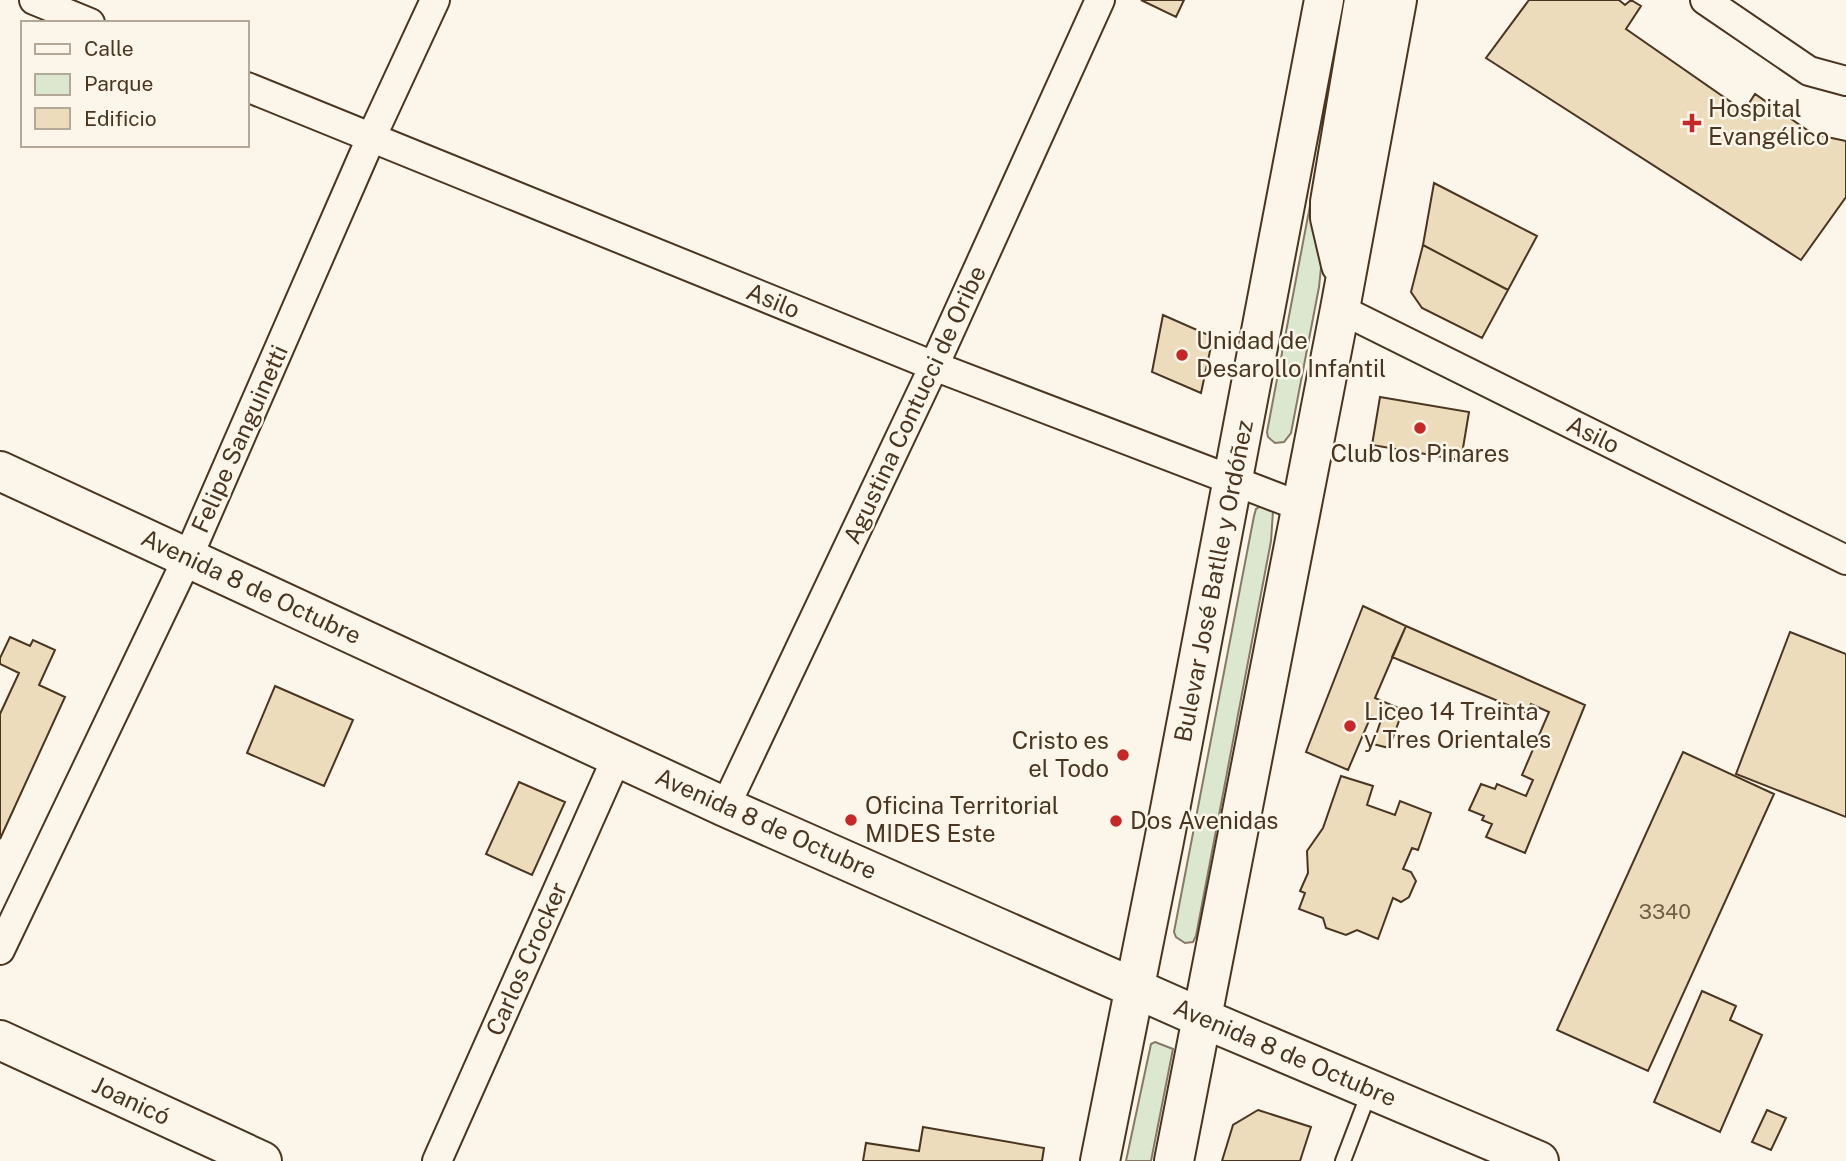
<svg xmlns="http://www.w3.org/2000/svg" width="1846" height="1161" viewBox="0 0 1846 1161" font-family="'Public Sans',sans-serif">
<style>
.green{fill:#dce7d0;stroke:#887966;stroke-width:2}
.building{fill:#ecdcbc;stroke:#4a3520;stroke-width:2}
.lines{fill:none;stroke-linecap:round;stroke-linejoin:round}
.lane-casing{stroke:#4a3520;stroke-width:18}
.street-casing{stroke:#4a3520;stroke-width:32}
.secondary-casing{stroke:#4a3520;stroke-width:42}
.primary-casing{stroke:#4a3520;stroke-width:42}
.lane{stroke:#fbf6e9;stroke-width:14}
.street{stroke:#fbf6e9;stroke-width:28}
.secondary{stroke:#fbf6e9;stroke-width:38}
.primary{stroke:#fbf6e9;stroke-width:38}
.poi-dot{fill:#c62828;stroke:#fbf6e9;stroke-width:2.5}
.labels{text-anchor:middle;stroke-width:5;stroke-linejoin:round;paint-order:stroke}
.number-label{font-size:21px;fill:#725f47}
.poi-label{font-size:24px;fill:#4a3520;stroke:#fbf6e9;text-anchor:start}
.street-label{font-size:24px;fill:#4a3520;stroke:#fbf6e9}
</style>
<rect width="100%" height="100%" fill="#fbf6e9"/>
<path class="green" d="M1349,0L1319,287L1291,433L1284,442L1275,443L1268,437L1267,432Z
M1261,506L1269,507L1273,511L1271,541L1196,936L1193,942L1185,943L1176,937L1174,932L1254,516L1256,509Z
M1155,1042L1173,1049L1151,1161H1126L1151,1044Z"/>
<path class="building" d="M1141,0H1184L1176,17Z
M1529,0H1619L1625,5L1631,0L1641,6L1626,29L1744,111L1755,94L1813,134L1846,141V197L1801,260L1486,58Z
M1434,183L1537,236L1508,290L1423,245Z
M1423,245L1508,290L1482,338L1422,308L1411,292Z
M1163,315L1213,337L1201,393L1152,372Z
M1380,397L1469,412L1461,460L1372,445Z
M1363,606L1406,626L1375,698L1403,710L1389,748L1373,744L1381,720L1371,716L1348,770L1306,752Z
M1406,626L1585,705L1525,853L1486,837L1492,824L1482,820L1484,816L1469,810L1481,784L1495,789L1497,784L1526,796L1533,780L1522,775L1549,712L1531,704L1527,713L1392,657Z
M1790,632L1846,654V817L1736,774Z
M10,637L30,646L33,640L55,650L39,685L65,697L0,839V714L19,673L0,664V658Z
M275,686L353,720L324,786L247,753Z
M1683,752L1774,794L1648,1071L1557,1030Z
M1341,776L1373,786L1367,805L1395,815L1400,801L1431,813L1418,850L1412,848L1403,869L1411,872L1416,881L1409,897L1401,902L1393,898L1378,939L1357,930L1346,935L1326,928L1323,918L1299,909L1305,893L1300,891L1308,873L1307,851L1323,828Z
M519,782L565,802L532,875L486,854Z
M1702,991L1736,1006L1730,1020L1762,1035L1720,1132L1654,1102Z
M1258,1110L1311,1127L1300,1161H1222L1233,1125Z
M1767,1110L1786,1118L1771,1150L1752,1142Z
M923,1127L1044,1148L1042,1161H863L866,1143L919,1151Z"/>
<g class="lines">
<defs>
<path id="lane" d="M1343,1161L1370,1090"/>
<path id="street" d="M34,0L90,23
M1705,0L1809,71L1846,81
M247,87L934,366L1302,507
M1340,309L1846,560
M725,807L934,366L1100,0
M0,950L188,557L371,138L435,0
M437,1161L617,757"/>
<path id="secondary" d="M0,1040L262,1161"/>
<path id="primary" d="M1341,265L1330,218V202L1364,0
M0,471L725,807L1202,1018L1539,1161
M1100,1161L1164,841L1324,0
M1174,1161L1340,309L1397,0"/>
</defs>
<use href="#lane" class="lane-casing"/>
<use href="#street" class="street-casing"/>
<use href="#secondary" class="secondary-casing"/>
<use href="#primary" class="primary-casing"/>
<use href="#lane" class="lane"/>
<use href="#street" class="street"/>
<use href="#secondary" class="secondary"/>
<use href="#primary" class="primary"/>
</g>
<g class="poi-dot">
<path d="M1688.5 112.5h7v7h7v7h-7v7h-7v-7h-7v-7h7z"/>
<circle cx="1182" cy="355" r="7"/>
<circle cx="1420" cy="428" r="7"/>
<circle cx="1350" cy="726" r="7"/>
<circle cx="1123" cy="755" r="7"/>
<circle cx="851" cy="820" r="7"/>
<circle cx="1116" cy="821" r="7"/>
</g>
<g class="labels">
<g class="number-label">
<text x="1665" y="919">3340</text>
</g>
<g class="poi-label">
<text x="1708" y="117">Hospital<tspan x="1708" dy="28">Evangélico</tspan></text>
<text x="1196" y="349">Unidad de<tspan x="1196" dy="28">Desarollo Infantil</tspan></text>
<text x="1420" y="462" text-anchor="middle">Club los Pinares</text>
<text x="1364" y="720">Liceo 14 Treinta<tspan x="1364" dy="28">y Tres Orientales</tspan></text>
<text x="1109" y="749" text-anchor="end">Cristo es<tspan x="1109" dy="28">el Todo</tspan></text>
<text x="865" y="814">Oficina Territorial<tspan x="865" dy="28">MIDES Este</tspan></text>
<text x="1130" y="829">Dos Avenidas</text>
</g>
<g class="street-label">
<text transform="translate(773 301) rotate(22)" y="8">Asilo</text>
<text transform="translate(915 405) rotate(-65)" y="8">Agustina Contucci de Oribe</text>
<text transform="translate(1593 435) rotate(26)" y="8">Asilo</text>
<text transform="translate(240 439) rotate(-66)" y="8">Felipe Sanguinetti</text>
<text transform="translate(1214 581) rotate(-79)" y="8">Bulevar José Batlle y Ordóñez</text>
<text transform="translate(251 587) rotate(25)" y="8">Avenida 8 de Octubre</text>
<text transform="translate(766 824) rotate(24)" y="8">Avenida 8 de Octubre</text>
<text transform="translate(527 959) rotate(-66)" y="8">Carlos Crocker</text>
<text transform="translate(1285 1053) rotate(23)" y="8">Avenida 8 de Octubre</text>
<text transform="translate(131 1101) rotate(25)" y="8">Joanicó</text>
</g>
</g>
<rect x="21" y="21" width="228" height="126" fill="#fbf6e9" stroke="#b4a999" stroke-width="2"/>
<rect x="35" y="44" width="35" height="10" fill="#fbf6e9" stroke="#b4a999" stroke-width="2"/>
<text x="84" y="56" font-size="21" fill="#4a3520">Calle</text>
<rect x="35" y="74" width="35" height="21" fill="#dce7d0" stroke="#b4a999" stroke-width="2"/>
<text x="84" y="91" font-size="21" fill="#4a3520">Parque</text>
<rect x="35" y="108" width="35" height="21" fill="#ecdcbc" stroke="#b4a999" stroke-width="2"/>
<text x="84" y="126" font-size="21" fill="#4a3520">Edificio</text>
</svg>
